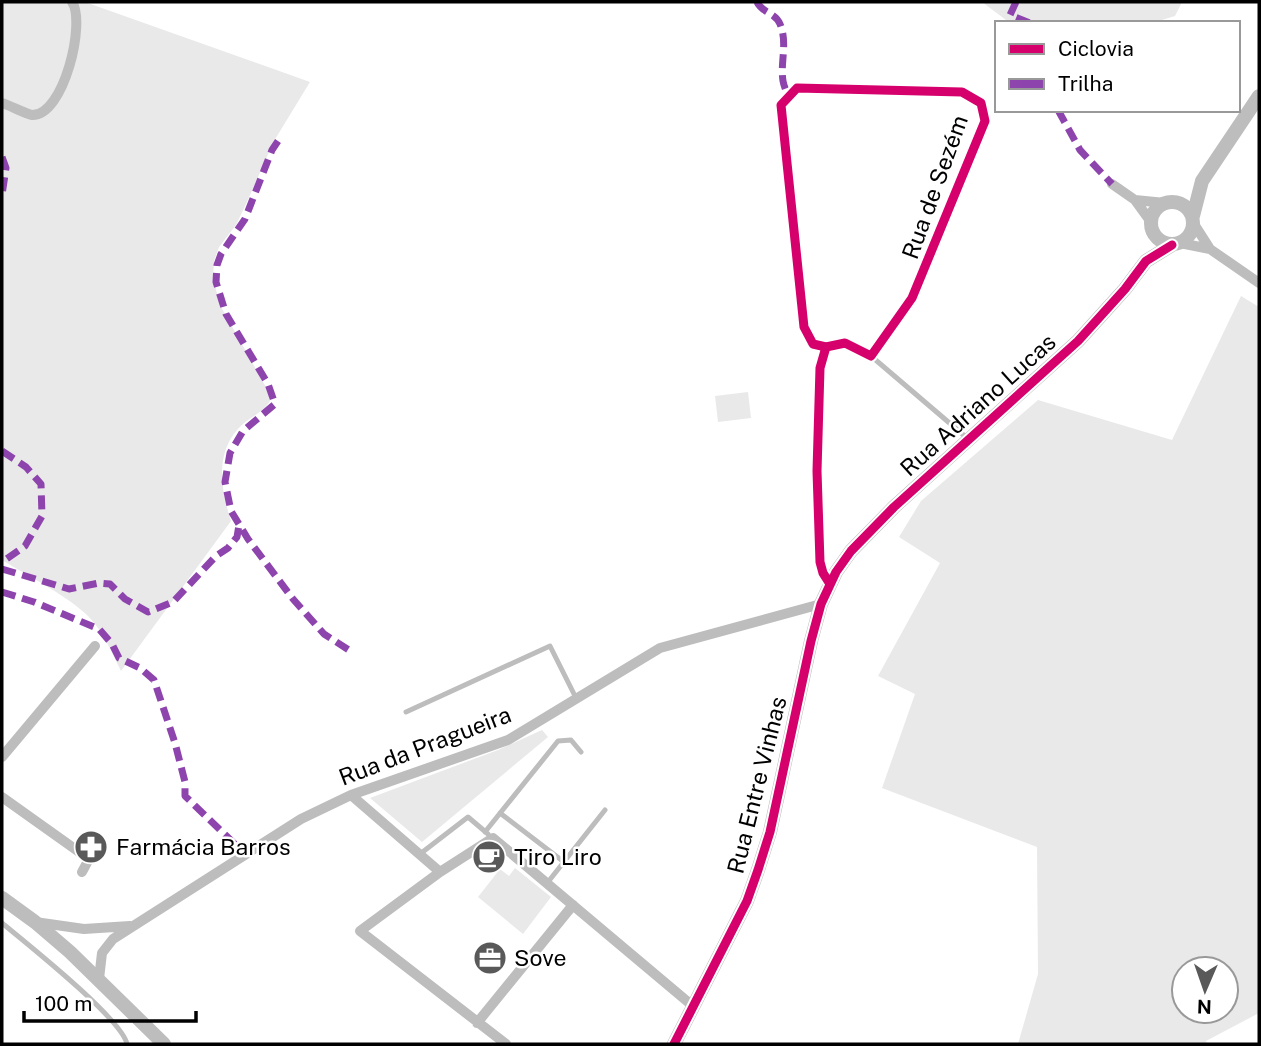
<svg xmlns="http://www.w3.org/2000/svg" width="1261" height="1046" viewBox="0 0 1261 1046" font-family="'Public Sans',sans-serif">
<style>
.green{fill:#e9e9e9;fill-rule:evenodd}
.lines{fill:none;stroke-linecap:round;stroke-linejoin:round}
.service{stroke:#bdbdbd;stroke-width:5}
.minor{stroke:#bdbdbd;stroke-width:10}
.tertiary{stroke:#bdbdbd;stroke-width:14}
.quiet{stroke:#8e44ad;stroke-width:7;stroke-dasharray:14 7;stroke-linecap:butt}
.cycleway-casing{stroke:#fff;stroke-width:13}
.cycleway{stroke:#d6006c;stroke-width:9}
.labels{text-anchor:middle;stroke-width:5;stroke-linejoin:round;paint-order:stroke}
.street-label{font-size:23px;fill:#000;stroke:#fff}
.poi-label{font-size:23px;fill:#000;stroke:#fff;text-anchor:start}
</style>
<rect width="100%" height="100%" fill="#fff"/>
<path class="green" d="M2,2H85L310,82L274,141L246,204L236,225L219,247L214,261L213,278L220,305L267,389L270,401C264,411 253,416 244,423C214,449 220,487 231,521L121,671C112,653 104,633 90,618C70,597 28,576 2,560Z
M982,2H1182L1175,16L1152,23H1010Z
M1241,296L1259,307V1013L1206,1041L1207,1044H1018L1038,974L1037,847L882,788L915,694L878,676L940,563L899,537L921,501L1038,400L1172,440ZM1226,969V1011H1184V969Z
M748,392L751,418L718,422L715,396Z
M542,730L548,737L422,842L370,798L498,750Z
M515,868L551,897L523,934L478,897L500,869L509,876Z"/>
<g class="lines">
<path class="service" d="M871,356L967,438
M406,712L550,646L577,700
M500,813L564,862
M485,832L558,741L571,740L581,752
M420,854L468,817L488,834
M548,882L605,810
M2,923C26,943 122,1019 127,1044"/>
<path class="minor" d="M2,103C9,105 26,114 32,115C64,116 86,22 72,2
M1112,184L1135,200L1151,222
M1135,200L1165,203
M1194,224L1210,249L1259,283
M1180,243L1210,249
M826,347L813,344L804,327L781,105L797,88L962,92L981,103L985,121L912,298L871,356L845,343L826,347L820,368L817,471L820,562L823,573L830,584
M2,757L95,646
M351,795L440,872
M2,797L89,859L82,872
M35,922L84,929L130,926
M99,979L102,953L113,939L301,819L351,795L508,740L660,648L821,604
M477,1023L573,905
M506,1044L360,931L440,872L493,838L694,1007"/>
<path class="tertiary" d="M1151 223a21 21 0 1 1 42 0a21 21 0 1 1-42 0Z
M1193,216L1202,181L1259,96
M2,898L35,922L70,952L164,1044
M674,1044L747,901L758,870L770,832L811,641L821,604L836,572L851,551L894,507L1078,341L1125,289L1146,261L1172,245"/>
<path class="quiet" d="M757,2C762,13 775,12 780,24C788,43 780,62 783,81C784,87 787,92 788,97
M1016,2L1010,15L1030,23
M1058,110L1080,150L1112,184
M278,141L272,150L245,219L221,254L217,265L216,282L226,314L268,384L275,404L243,431L230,453L225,482L231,511L248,539L293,599L324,634L352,652
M2,157L6,168L2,195
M2,451L26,467L41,484L42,516L25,546L2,562
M2,569L69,589L99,583L110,584L125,599L148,612L173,602L216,556L228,548L237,537L239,525
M2,592L34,602L99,629L112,644L119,658L140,668L154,680L175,743L185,782V796L245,854"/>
<defs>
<path id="cycleway" d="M826,347L813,344L804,327L781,105L797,88L962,92L981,103L985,121L912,298L871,356L845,343L826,347L820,368L817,471L820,562L823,573L830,584
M674,1044L747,901L758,870L770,832L811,641L821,604L836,572L851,551L894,507L1078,341L1125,289L1146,261L1172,245"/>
</defs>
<use href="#cycleway" class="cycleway-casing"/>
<use href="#cycleway" class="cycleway"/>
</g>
<defs>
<symbol id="pharmacy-disc" viewBox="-11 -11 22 22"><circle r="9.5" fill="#595959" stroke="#fff"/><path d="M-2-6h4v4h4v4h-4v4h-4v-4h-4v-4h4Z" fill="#fff"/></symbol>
<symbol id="cafe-disc" viewBox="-11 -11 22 22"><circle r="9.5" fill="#595959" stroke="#fff"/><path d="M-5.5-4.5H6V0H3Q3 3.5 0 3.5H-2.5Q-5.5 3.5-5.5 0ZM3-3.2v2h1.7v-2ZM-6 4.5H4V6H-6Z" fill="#fff"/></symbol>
<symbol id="office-disc" viewBox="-11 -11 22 22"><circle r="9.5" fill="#595959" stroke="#fff"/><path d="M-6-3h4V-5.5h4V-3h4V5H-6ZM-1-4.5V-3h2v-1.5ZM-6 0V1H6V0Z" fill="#fff"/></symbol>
</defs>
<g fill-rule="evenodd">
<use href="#pharmacy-disc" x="72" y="828" width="38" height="38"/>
<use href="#cafe-disc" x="470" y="838" width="38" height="38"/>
<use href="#office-disc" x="471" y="939" width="38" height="38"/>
</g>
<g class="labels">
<g class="street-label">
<text transform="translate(935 187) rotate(-70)" y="8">Rua de Sezém</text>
<text transform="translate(978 405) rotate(-42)" y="8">Rua Adriano Lucas</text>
<text transform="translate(425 746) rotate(-21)" y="8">Rua da Pragueira</text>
<text transform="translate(757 785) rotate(-76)" y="8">Rua Entre Vinhas</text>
</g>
<g class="poi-label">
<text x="116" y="855">Farmácia Barros</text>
<text x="514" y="865">Tiro Liro</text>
<text x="514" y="966">Sove</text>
</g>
</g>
<rect width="1261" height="1046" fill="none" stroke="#000000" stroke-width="7"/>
<rect x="995" y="21" width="245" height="91" fill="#ffffff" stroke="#999999" stroke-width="2"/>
<rect x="1009" y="44" width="35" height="10" fill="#d6006c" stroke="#999999" stroke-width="2"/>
<text x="1058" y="56" font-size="21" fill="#000000">Ciclovia</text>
<rect x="1009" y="79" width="35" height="10" fill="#8e44ad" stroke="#999999" stroke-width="2"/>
<text x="1058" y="91" font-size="21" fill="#000000">Trilha</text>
<g transform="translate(1205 990) rotate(182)"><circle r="33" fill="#ffffff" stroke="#999999" stroke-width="2"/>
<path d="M0-5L12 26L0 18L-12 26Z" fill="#595959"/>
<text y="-10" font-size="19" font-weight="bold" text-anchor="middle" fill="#000000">N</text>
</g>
<path d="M24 1011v10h172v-10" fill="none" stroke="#000000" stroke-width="3.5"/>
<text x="35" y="1011" font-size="21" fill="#000000" stroke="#ffffff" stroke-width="5" paint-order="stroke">100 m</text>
</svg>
